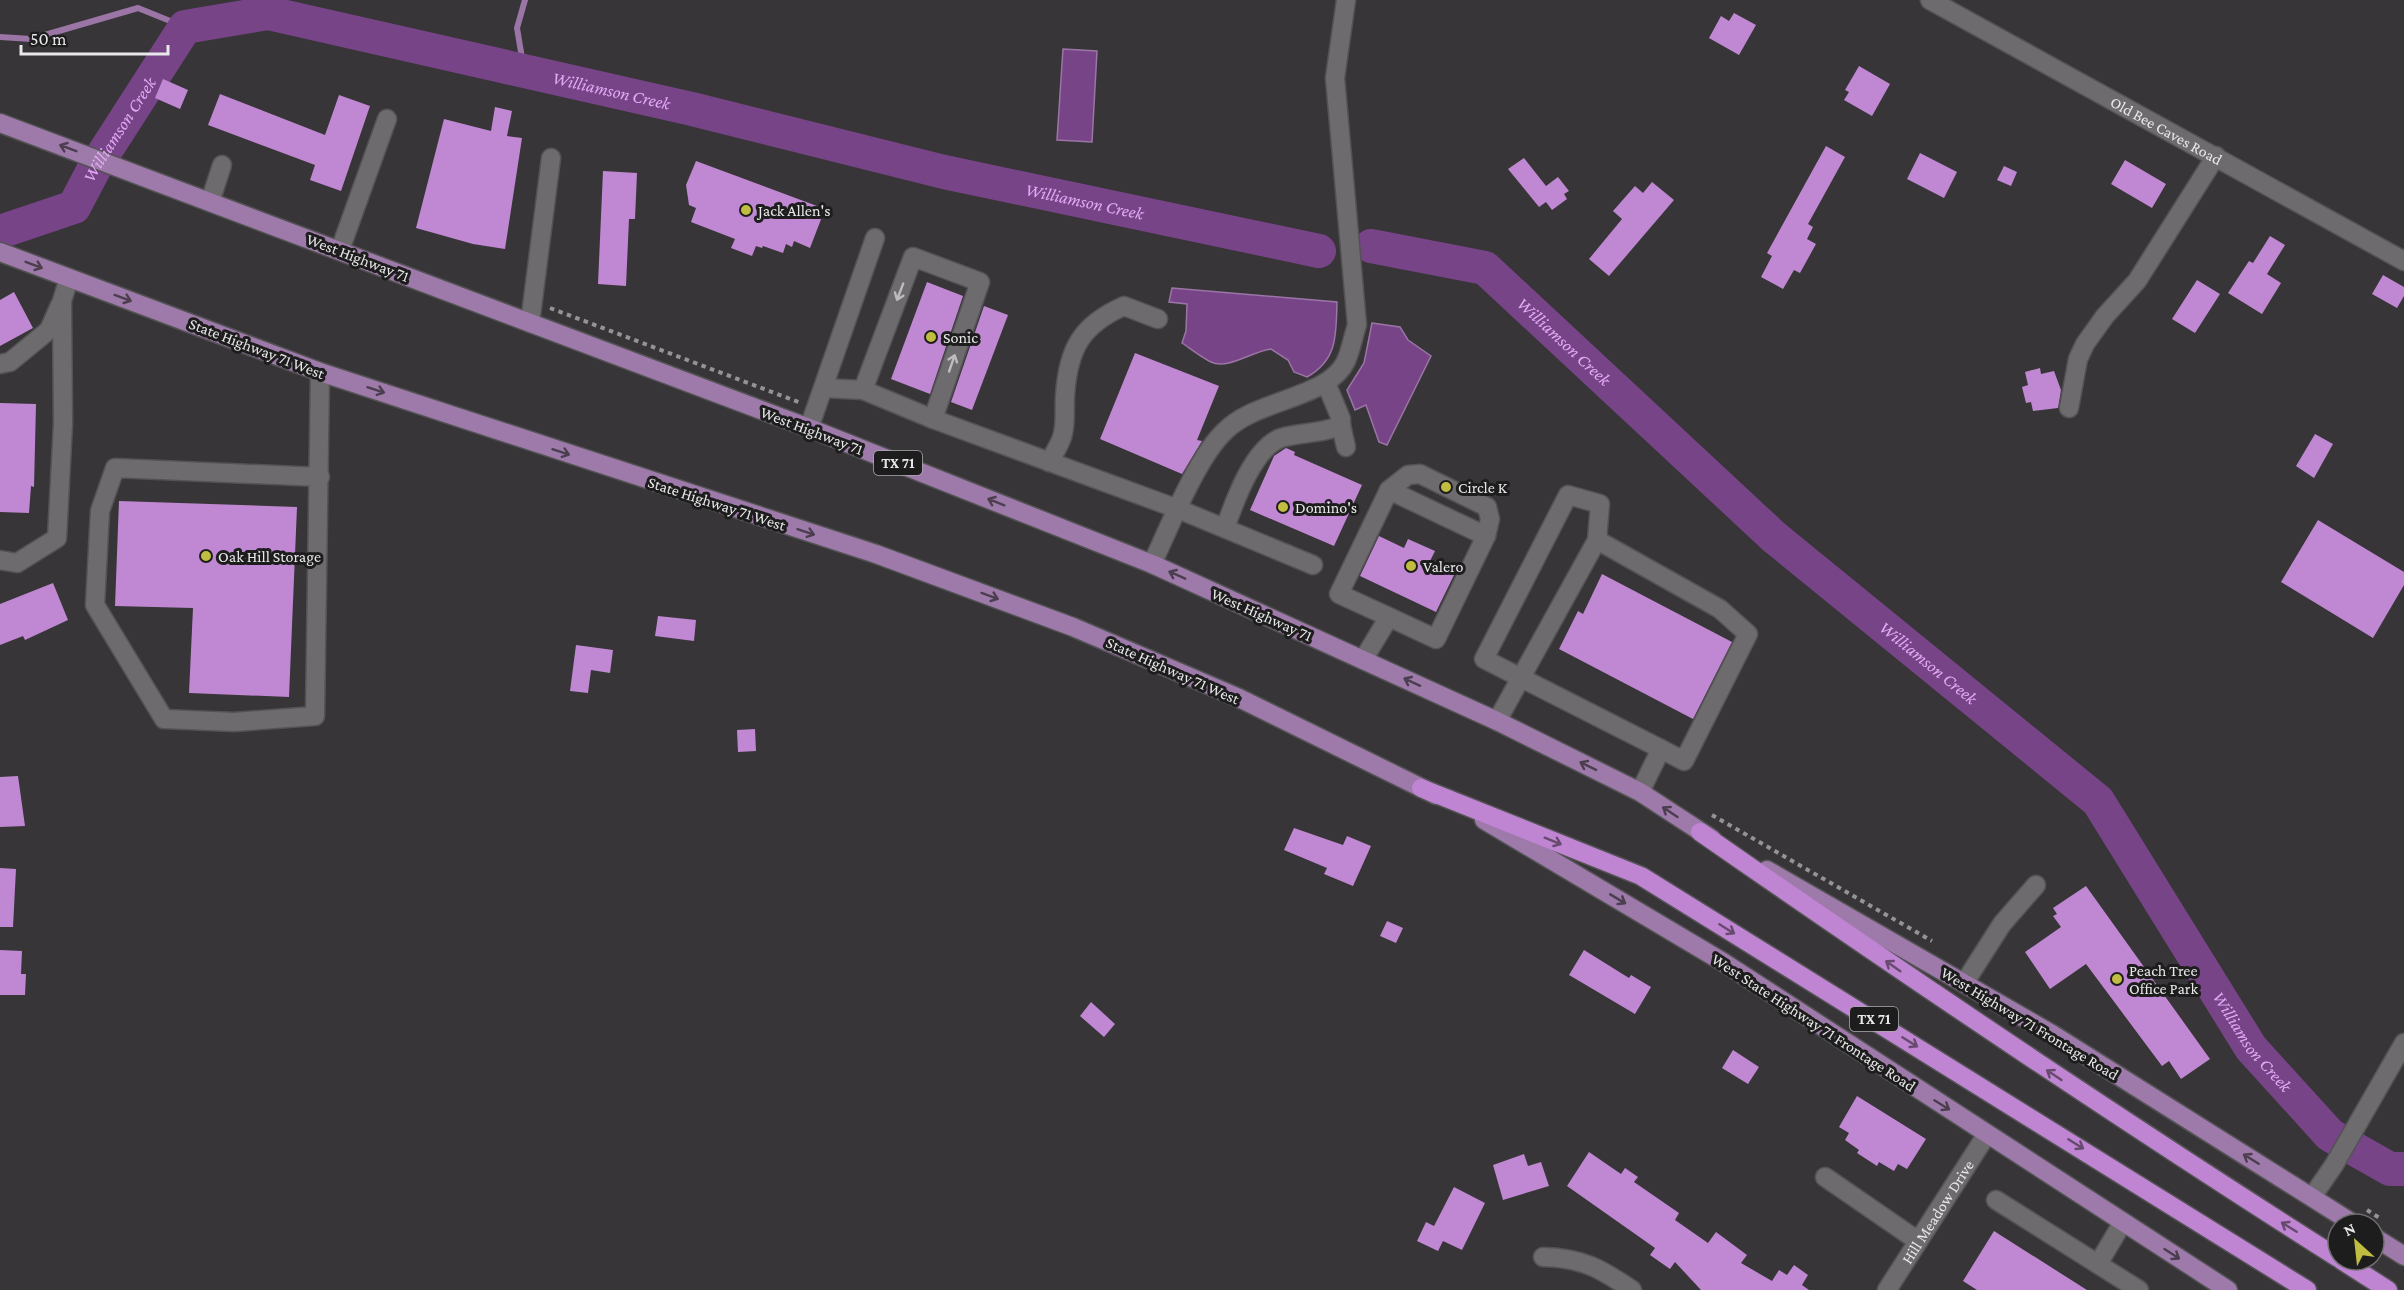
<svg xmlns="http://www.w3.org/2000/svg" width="2404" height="1290" viewBox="0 0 2404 1290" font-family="'Crimson Pro',serif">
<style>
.water{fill:#784488;stroke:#9a75a5;stroke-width:1.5}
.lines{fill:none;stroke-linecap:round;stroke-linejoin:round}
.stream{stroke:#9a75a5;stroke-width:6}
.river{stroke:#784488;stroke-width:34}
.building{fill:#c088d2}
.minor-casing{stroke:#535254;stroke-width:21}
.major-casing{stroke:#535254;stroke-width:21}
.highway-casing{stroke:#535254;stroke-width:21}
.path{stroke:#949395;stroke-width:4;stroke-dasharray:4.5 4.5;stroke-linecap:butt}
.minor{stroke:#6d6b6d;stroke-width:18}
.major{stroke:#9e7aaa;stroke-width:18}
.highway{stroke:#bf84d2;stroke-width:18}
.oneway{stroke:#4b3e4f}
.oneway2{stroke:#bdbcbe}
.oneway3{stroke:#664b6f}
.poi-dot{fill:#c1bd40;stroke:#1e1d1e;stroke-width:2}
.labels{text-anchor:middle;stroke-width:6;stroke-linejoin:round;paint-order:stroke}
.shield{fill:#1e1d1e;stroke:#abaaac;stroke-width:1.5}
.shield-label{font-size:15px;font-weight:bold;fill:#e8e7e9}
.street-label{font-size:16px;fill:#e8e7e9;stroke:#1e1d1e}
.poi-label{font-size:16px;fill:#e8e7e9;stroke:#1e1d1e;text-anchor:start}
.water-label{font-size:18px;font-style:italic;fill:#e2a8f4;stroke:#1e1d1e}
</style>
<rect width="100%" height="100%" fill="#373538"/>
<path class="water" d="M1063,49L1097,51L1092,142L1057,140Z
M1172,288L1337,302C1336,334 1338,360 1307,377L1294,372L1288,360L1271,349C1253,351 1228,370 1211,362C1201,357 1191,349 1182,343L1186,331L1187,304L1169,302Z
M1372,323L1400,327L1408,340L1431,356L1387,445L1379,442L1366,405L1355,410L1347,390L1364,363Z"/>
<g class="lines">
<path class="stream" d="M0,37L31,39L138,8L185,27
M524,70L517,28L525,0"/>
<g class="river">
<path id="s1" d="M0,232L74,207L95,167L185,27L268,13L692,109L944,172L1319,251"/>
<path id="s2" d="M1371,246L1485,268L1774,537L2098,801L2251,1048L2330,1135L2390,1169H2404"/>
</g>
</g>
<path class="building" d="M1734,13L1756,25L1739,55L1709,38L1721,16L1729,21Z
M1859,66L1890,84L1872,116L1844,100L1849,92L1845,90Z
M163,79L188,90L180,109L155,98Z
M220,94L325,135L339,95L370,106L341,191L310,180L315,165L208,125Z
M495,107L512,111L507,136L522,138L505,249L473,244L416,228L444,119L491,131Z
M1826,146L1845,157L1808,224L1813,227L1807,239L1816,244L1800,273L1794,270L1783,289L1761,277L1772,256L1767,253Z
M1920,153L1957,172L1944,198L1907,179Z
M1524,158L1546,186L1558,177L1569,191L1564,194L1567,199L1552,210L1546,202L1539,207L1508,169Z
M2125,160L2166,184L2152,208L2111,184Z
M696,161L825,209L810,248L794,241L792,247L786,244L783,253L763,246L762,248L756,246L752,256L731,248L735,239L691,222L696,208L689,205L686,185Z
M2004,166L2017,172L2011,186L1997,180Z
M603,171L637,173L635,219H629L626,286L598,284Z
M1652,182L1674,200L1609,276L1589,259L1622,219L1613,211L1635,186L1643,193Z
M2270,236L2285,245L2267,274L2281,283L2262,314L2228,293L2249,261L2253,263Z
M2383,275L2404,287V296L2397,308L2372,294Z
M2197,280L2220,294L2195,333L2172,319Z
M927,282L963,296L930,394L891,379Z
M14,292L33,328L0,346V300Z
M984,306L1008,315L972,410L951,402Z
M1135,353L1219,386L1197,440L1202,441L1182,474L1100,439Z
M2040,368L2041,374L2054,371L2061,390L2058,408L2033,411L2031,402L2026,403L2022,387L2028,385L2025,372Z
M0,403L36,404L34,487L31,486L29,513L0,512Z
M2315,434L2333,444L2314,478L2296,466Z
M1286,448L1295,452L1294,455L1362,485L1334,546L1250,510L1274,456Z
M119,501L297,507L289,697L189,693L193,608L115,606Z
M2318,520L2404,572V585L2373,638L2281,582Z
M1379,536L1404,548L1408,539L1435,551L1430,561L1455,573L1436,612L1360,576Z
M1602,574L1732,642L1693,719L1559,649L1578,611L1583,614Z
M53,583L68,620L25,640L23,636L0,645V604Z
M658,616L696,620L694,641L655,636Z
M576,645L613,650L610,673L591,670L588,693L570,691Z
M755,729L756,751L738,752L737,730Z
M18,776L25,826L0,827V777Z
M1294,828L1343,845L1347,836L1371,846L1353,886L1324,874L1327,868L1284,850Z
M0,868L16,869L13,927H0Z
M2086,886L2210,1059L2181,1079L2169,1061L2162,1066L2086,964L2050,989L2025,952L2061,927L2053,916L2057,914L2053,908Z
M1387,921L1403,928L1396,943L1380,936Z
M0,950L22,951L21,974H26L25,995H0Z
M1584,950L1629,978L1631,975L1651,987L1635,1014L1569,975Z
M1091,1002L1115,1024L1104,1037L1080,1016Z
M1733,1050L1759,1067L1748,1084L1722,1068Z
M1857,1096L1926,1139L1907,1169L1898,1164L1894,1171L1879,1162L1877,1166L1857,1153L1859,1150L1845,1140L1849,1133L1839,1127Z
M1589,1152L1621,1174L1625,1168L1638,1177L1634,1182L1679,1213L1675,1220L1708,1243L1716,1232L1747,1255L1741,1263L1772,1281L1779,1270L1787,1275L1794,1265L1808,1275L1802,1285L1809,1290H1701L1675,1262L1670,1269L1650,1255L1655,1248L1567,1186Z
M1524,1154L1528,1166L1541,1162L1549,1186L1503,1200L1493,1165Z
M1454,1187L1485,1203L1462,1250L1443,1241L1438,1251L1417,1241L1426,1222L1434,1226Z
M1994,1231L2087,1290H1977L1963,1281Z"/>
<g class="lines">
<defs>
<g id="minor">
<path id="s3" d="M1930,0L2404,261"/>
<path d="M210,202L222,165"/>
<path d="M340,250L387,119"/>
<path d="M530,323L551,158"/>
<path d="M0,364L10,362L49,330L60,305"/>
<path d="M320,372L315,716L234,722L164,719L95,605L100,511L115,468L320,477"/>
<path d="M823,388L863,390L933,419L1178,509L1313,565"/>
<path d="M863,390L913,257L980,282L933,419"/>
<path d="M2069,408L2078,359L2085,344L2105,316L2137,281L2216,156"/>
<path d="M1341,425L1346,447"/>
<path d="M809,428L875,238"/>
<path d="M1049,462C1054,453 1062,442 1063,433C1066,421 1064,408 1065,396C1068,349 1081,325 1124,306L1158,319"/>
<path d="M1389,490L1408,475L1420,474L1487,507L1490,519L1486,536"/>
<path d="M1225,528C1234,503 1253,448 1281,438C1300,432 1323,434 1341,425V419L1326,383"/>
<path d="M1597,540L1720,609L1748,634L1684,761L1661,749"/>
<path d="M0,560L17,563L57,538L63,424L62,301L69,278"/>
<path d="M1152,564C1169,528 1197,457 1225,431C1256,399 1328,399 1346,361C1351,350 1353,337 1357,325L1335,78L1346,0"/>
<path d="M1363,660L1389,617L1339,594L1389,490L1486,536L1436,639L1389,617"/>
<path d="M1497,721L1597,540L1600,504L1568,495L1484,659L1661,749L1640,792"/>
<path d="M1965,982L2002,924L2036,885"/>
<path d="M1825,1177L1918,1241"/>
<path d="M2312,1197L2334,1165L2404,1043"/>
<path d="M1996,1200L2139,1290"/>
<path d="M1543,1257C1582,1258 1600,1268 1632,1290"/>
<path d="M2098,1264L2123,1222"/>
<path id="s4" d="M1887,1290L1987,1134"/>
</g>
<path id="major" d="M0,123L809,428L1152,564L1497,721L1640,792L1712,839
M0,252L320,372L876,554L1073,627L1239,698L1436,795
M1484,820L1723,962L2228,1290
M1767,870L2052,1034L2354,1224
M2374,1237L2404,1256"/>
<path id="highway" d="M1421,788L1641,876L2307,1290
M1700,832C1910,978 2122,1121 2338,1258
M2341,1260L2388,1290"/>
</defs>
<use href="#minor" class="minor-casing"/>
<use href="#major" class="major-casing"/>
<use href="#highway" class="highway-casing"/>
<path class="path" d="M550,308L801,403
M1712,815L1932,941
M2367,1210L2381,1219"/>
<use href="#minor" class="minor"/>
<use href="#major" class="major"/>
<use href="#highway" class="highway"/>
</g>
<defs><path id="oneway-shaft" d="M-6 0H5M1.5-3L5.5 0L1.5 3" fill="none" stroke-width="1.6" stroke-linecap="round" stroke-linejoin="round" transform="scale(1.5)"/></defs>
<g class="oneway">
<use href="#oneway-shaft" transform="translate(68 148) rotate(-159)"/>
<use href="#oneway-shaft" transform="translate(34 265) rotate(21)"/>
<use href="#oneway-shaft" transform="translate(123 298) rotate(20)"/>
<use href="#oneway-shaft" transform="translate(376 390) rotate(18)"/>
<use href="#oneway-shaft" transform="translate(561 452) rotate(18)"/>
<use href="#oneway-shaft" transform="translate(996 502) rotate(-158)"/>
<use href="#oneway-shaft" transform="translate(806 532) rotate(18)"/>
<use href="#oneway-shaft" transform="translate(1177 575) rotate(-156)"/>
<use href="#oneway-shaft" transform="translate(990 596) rotate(20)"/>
<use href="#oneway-shaft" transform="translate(1412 682) rotate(-155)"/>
<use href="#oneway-shaft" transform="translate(1588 766) rotate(-154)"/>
<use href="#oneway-shaft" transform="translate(1670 812) rotate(-146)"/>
<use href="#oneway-shaft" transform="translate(1618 899) rotate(31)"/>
<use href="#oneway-shaft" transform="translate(1942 1105) rotate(32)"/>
<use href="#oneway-shaft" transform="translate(2251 1159) rotate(-148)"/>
<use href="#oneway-shaft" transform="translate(2172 1254) rotate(33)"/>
</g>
<g class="oneway2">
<use href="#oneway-shaft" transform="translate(900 292) rotate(111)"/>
<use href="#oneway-shaft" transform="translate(952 363) rotate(-71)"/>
</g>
<g class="oneway3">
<use href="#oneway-shaft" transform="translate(1553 841) rotate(22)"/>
<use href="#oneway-shaft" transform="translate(1727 929) rotate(32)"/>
<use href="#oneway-shaft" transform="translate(1893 966) rotate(-145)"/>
<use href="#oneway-shaft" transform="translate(1910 1042) rotate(32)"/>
<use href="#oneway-shaft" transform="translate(2054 1075) rotate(-146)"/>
<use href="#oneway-shaft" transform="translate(2076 1144) rotate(32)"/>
<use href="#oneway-shaft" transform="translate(2289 1227) rotate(-148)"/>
</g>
<g class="poi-dot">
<circle cx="746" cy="210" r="6"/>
<circle cx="931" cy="337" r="6"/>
<circle cx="1446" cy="487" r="6"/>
<circle cx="1283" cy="507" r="6"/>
<circle cx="206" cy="556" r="6"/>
<circle cx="1411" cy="566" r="6"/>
<circle cx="2117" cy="979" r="6"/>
</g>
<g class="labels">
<g class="shield">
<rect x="874" y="451" width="48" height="24" rx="4.5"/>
<rect x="1850" y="1007" width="48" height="24" rx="4.5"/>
</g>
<g class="shield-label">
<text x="898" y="468">TX 71</text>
<text x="1874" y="1024">TX 71</text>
</g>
<g class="street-label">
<text dy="6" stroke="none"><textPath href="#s3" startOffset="270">Old Bee Caves Road</textPath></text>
<text transform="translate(358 257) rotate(21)" y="6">West Highway 71</text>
<text transform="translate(257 348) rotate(21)" y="6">State Highway 71 West</text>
<text transform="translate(812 430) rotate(21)" y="6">West Highway 71</text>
<text transform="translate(717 503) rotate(18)" y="6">State Highway 71 West</text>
<text transform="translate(1262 614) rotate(24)" y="6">West Highway 71</text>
<text transform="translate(1173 670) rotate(24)" y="6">State Highway 71 West</text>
<text transform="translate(1814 1022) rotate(33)" y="6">West State Highway 71 Frontage Road</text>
<text transform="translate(2030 1023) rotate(31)" y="6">West Highway 71 Frontage Road</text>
<text dy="6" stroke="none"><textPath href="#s4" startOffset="93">Hill Meadow Drive</textPath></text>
</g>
<g class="poi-label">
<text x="758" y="216">Jack Allen's</text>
<text x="943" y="343">Sonic</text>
<text x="1458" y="493">Circle K</text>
<text x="1295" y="513">Domino's</text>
<text x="218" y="562">Oak Hill Storage</text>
<text x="1423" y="572">Valero</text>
<text x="2129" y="976">Peach Tree<tspan x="2129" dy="18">Office Park</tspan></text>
</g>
<g class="water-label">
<text dy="6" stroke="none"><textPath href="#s1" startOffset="726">Williamson Creek</textPath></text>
<text dy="6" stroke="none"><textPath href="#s1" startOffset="168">Williamson Creek</textPath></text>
<text dy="6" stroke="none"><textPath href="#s1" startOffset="1212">Williamson Creek</textPath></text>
<text dy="6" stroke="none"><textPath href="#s2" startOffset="224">Williamson Creek</textPath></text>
<text dy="6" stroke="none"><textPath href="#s2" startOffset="710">Williamson Creek</textPath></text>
<text dy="6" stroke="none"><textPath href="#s2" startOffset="1215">Williamson Creek</textPath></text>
</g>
</g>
<g transform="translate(2356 1242) rotate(333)"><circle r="28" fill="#1e1d1e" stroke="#6f6e6f" stroke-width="1.5"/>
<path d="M0-4.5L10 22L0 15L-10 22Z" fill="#c1bd40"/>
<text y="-9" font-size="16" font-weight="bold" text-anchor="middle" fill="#e8e7e9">N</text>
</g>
<path d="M21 45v9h147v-9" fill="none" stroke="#e8e7e9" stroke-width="3"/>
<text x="30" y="45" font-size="18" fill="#e8e7e9" stroke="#1e1d1e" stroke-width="4.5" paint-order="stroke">50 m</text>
</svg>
